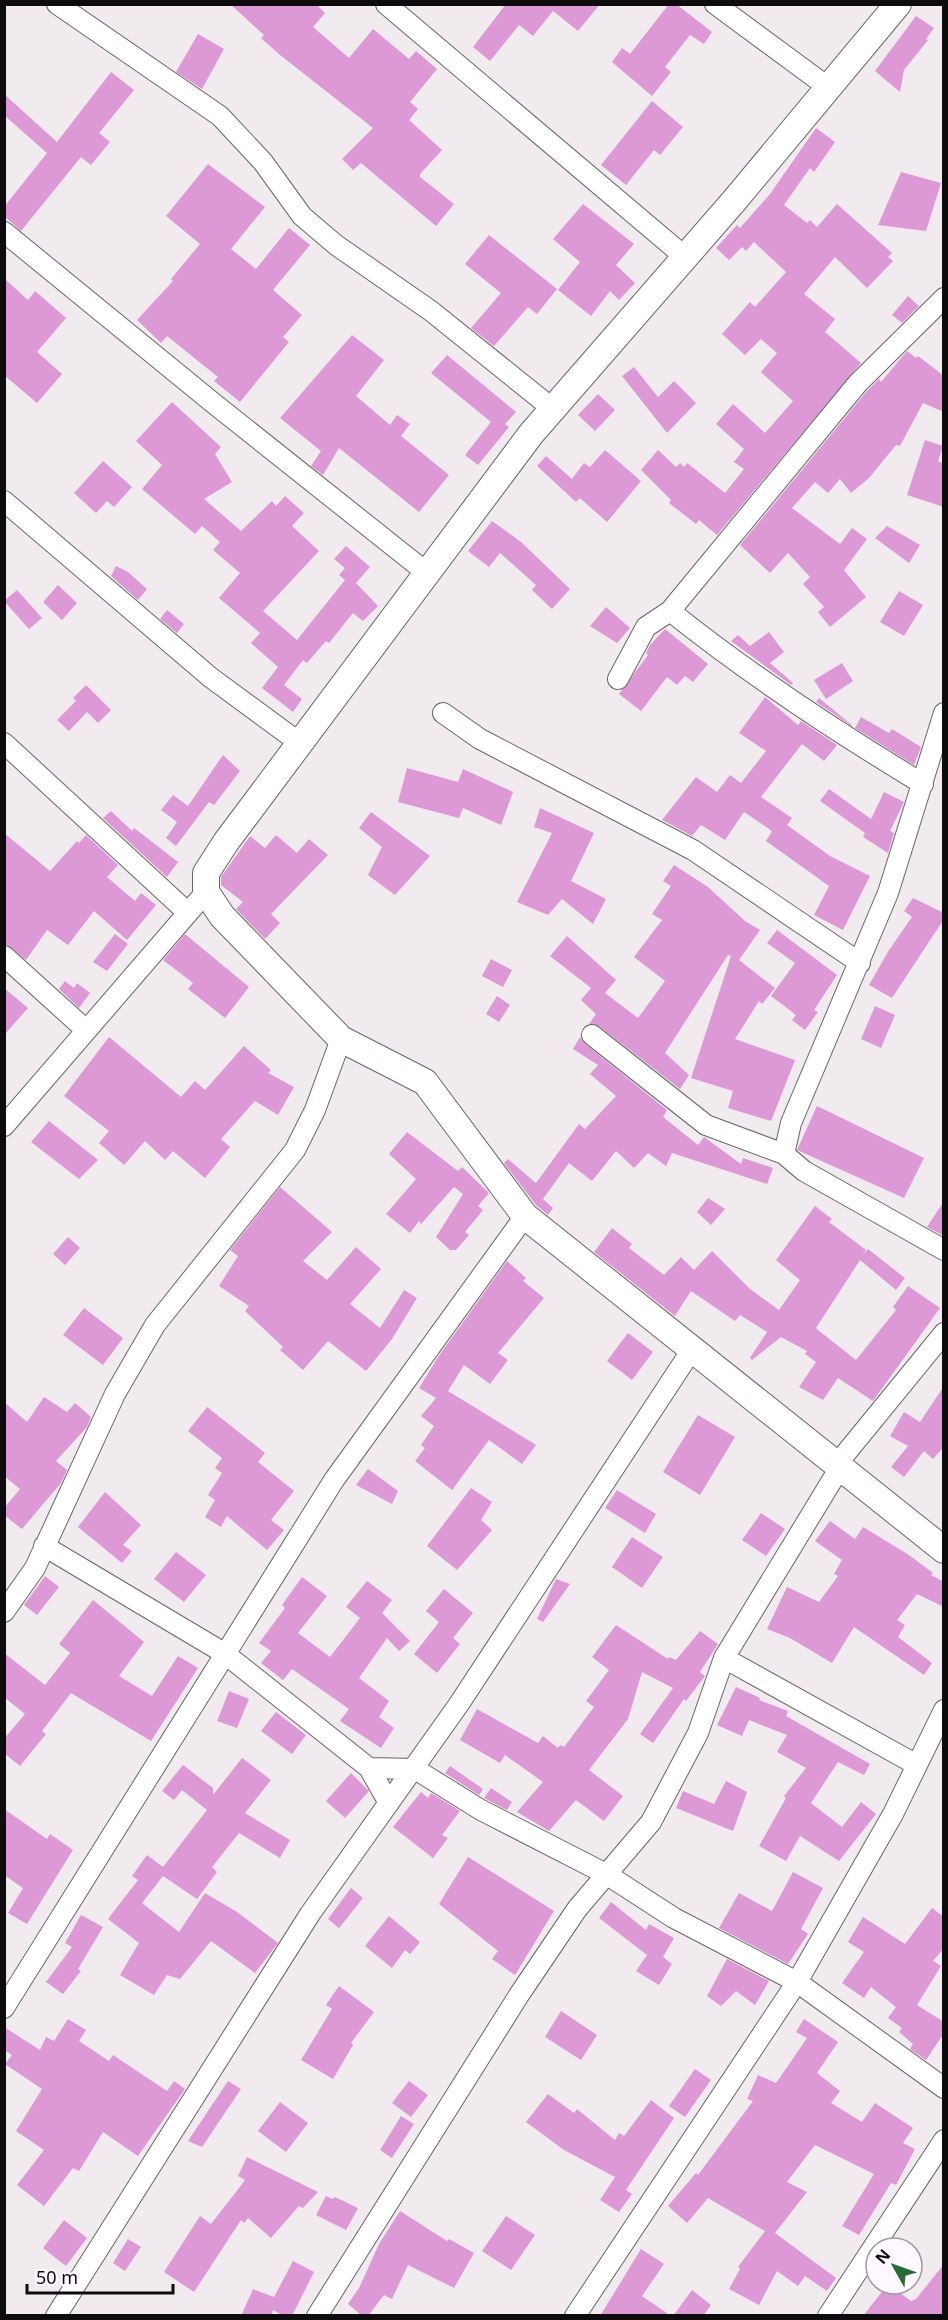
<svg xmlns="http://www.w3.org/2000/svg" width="948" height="2320" viewBox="0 0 948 2320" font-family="'Noto Sans',sans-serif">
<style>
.building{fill:#dd98d6}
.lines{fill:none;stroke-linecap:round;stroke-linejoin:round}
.minor-casing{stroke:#6a6569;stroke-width:22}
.tertiary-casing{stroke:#6a6569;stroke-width:28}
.minor{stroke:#fff;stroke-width:20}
.tertiary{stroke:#fff;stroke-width:26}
</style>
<rect width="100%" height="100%" fill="#f1ebf0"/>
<path class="building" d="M230,4H316L325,13L313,27L349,58L373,29L409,59L416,51L437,69L410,102L418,109L409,120L442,150L420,174V177L454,204L436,226L361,163L353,170L342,159L373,128L280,55L261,38L264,35Z
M506,4H600L578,31L553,11L533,36L519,25L490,61L473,47Z
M669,4H676L712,32L704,44L690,35L665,67L671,72L652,96L612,62L622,48L630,54Z
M916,16L934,28L926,39L928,40L904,70L900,92L875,71Z
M198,34L224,49L202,89L176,72Z
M111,72L134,90L99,133L110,142L91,165L81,157L21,231L4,216V207L47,153L4,115V94L57,142Z
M652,101L683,127L660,155L654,150L626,185L601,165Z
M816,128L835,142L814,172L810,168L784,205L807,223L810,220L817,227L837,204L892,253L888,257L893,261L867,288L835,257L804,294L835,319L825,332L861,363L717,535L699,520L696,524L669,503L671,500L641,470L658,450L676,467L680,463L684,467L687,463L725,493L744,469L734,462L744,449L716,424L733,404L765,433L793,401L761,372L777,353L761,339L745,355L722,334L750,302L755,307L786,272L754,242L746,251L742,247L729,260L716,248L737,225L740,228L770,194Z
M208,164L265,207L231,249L256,269L289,228L310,245L273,290L302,315L283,337L289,342L240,402L214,381L218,377L167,336L161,343L137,320L173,281L171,279L200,244L166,216Z
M901,172L941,183L926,231L878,225Z
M583,204L634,244L616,265L635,283L619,300L610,291L591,316L558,290L580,262L553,239Z
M489,235L557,289L537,314L528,307L494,346L471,328L501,293L465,264Z
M4,278L28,300L35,291L66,318L37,352L62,374L37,403L4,375Z
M908,296L919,306L902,323L892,315Z
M352,335L384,360L356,396L390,425L397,415L410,424L401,436L449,475L419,512L339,448L323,475L311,466L321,451L280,418Z
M907,351L916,358L918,356L944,376V412L923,403L900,446L896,445L869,478L851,493L840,479L828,493L815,482L792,508L840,544L852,528L867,539L844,570L866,597L830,627L818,612L824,607L803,584L810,577L788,553L770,573L740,545L867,391L879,379L881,382Z
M447,355L516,412L505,424L509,427L478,465L465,455L491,422L431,373Z
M634,367L658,397L674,381L696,403L667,433L622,376Z
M598,394L615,410L595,431L578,415Z
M172,402L221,447L215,454L232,482L204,499L241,531L272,501L276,506L285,496L304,513L292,526L319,551L263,611L297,640L345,580L339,575L345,568L334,559L346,546L370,567L356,583L378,606L363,621L353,613L329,643L326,641L307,663L303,660L284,685L302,699L293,712L262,688L278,667L251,643L260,633L219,598L240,573L213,550L220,542L202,526L195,534L142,489L162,465L136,441Z
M925,440L943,446L938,461L944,464V507L907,495Z
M605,450L641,481L607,522L580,498L576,502L537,466L546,456L572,479L584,463L590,467Z
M103,461L132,487L114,507L107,501L96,513L74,493Z
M492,521L521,542L570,589L552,609L532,590L536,585L500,553L489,567L468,551Z
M887,526L920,545L909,563L875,538Z
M116,566L128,572L147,589L138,600L111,576Z
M58,585L77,603L62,620L43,602Z
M17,590L42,618L29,629L4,601Z
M899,591L923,605L904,636L880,622Z
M606,607L630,628L617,643L590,626Z
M167,610L184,624L177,633L160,619Z
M665,629L708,664L693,682L685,676L677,685L667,677L641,711L619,694L648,655L646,653L650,645Z
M769,632L784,652L770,663L793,683L791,685L731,641L738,635L750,646Z
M842,663L853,681L826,699L814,680Z
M86,685L111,710L98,723L87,712L69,731L57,720L76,701L73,698Z
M765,697L798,725L801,721L837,745L824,761L802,744L761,797L792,818L787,825L830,856L870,876L843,930L814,915L829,886L766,841L772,831L744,812L725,840L701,825L692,836L662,820L696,777L717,792L730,775L741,783L766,751L739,733Z
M819,698L852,725V726L816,702Z
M861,717L889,733L892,729L921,747L914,765L855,728Z
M223,755L240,771L214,805L209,802L176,846L166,838L177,822L161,810L173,795L188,806Z
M407,768L458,782L463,769L513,792L501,825L463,808L459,818L398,802Z
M829,789L871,819L884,792L904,802L890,831L894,833L888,853L863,837L865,833L820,801Z
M540,808L594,833L571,881L606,899L593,924L562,899L548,915L517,902L552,833L534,827Z
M111,811L132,831L134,828L178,862L167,877L103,818Z
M371,812L430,856L395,895L368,875L382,847L359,828Z
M4,833L50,871L77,841L79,843L86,835L118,865L107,877L135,901L141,893L156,905L127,940L94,911L68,945L47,930L26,960L4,943Z
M276,835L297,853L309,839L328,855L271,914L280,923L265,939L236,909L243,902L221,885V877L250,836L265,848Z
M674,865L708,887L745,921L760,930L739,960L775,988L762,1004L759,1001L735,1039L795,1060L771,1121L728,1108L733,1091L691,1078L731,956L728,955L665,1053L689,1075L680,1089L599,1026L589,1024L596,1014L581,1000L591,988L550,956L567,936L616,980L605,993L638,1018L665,981L634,957L662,920L652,914L671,886L663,881Z
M913,898L944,913V919L892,998L869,985L889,950L912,917L904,911Z
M777,930L837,975L814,1010L818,1012L805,1030L792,1020L796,1015L771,996L795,963L767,943Z
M115,934L128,944L107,971L93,962Z
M185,934L249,987L225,1018L188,989L193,983L163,960Z
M491,959L512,970L503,987L482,976Z
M65,981L74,988L77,983L90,993L79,1008L59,989Z
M4,988L28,1008L4,1035Z
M497,996L510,1005L499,1022L486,1014Z
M875,1006L895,1015L881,1048L861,1039Z
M109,1037L181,1097L195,1081L205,1090L244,1046L271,1070L268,1073L294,1087L278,1115L255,1101L221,1139L230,1147L205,1178L173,1151L165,1160L145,1141L124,1165L99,1143L109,1131L64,1096Z
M580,1037L585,1044L667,1110L663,1117L698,1145L704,1137L741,1164L743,1158L773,1168L767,1184L672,1153L666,1166L648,1153L634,1168L616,1151L592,1181L569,1163L543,1199L553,1208L548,1215L536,1205L504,1163L508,1159L536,1183L579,1124L585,1129L616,1096L590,1074L598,1065L573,1049Z
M817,1106L924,1158L904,1198L797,1150Z
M49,1121L98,1160L79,1179L31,1142Z
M407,1132L458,1171L462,1167L489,1193L478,1206L483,1210L465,1232L469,1235L456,1250H450L436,1237L463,1194L454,1187L421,1224L419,1221L410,1233L386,1214L416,1179L389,1154Z
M280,1187L332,1232L303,1261L327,1280L356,1247L381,1269L350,1304L380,1328L404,1290L417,1298L392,1339L366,1371L328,1341L303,1370L280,1350L283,1347L245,1311L249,1306L219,1286L238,1256L230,1250Z
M708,1198L725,1209L711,1225L697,1212Z
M944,1201V1236L927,1227Z
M815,1206L832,1219L829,1222L866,1250L863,1255L868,1249L905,1278L896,1290L860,1260L816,1328L818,1330L856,1360L896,1310L893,1307L908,1286L940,1308L873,1401L838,1378L823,1400L799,1387L816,1362L805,1354L807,1351L781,1337L752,1360L750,1358L767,1332L740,1315L735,1321L691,1291L675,1316L594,1252L612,1228L632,1244L629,1248L664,1275L681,1257L694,1270L712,1251L750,1289L779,1310L800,1280L776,1260Z
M68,1237L80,1248L65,1265L53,1254Z
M507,1261L526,1278L523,1281L544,1298L498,1353L508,1360L490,1384L464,1365L448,1391L536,1445L522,1464L489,1440L452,1490L415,1461L425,1448L421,1445L434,1426L421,1416L436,1398L419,1388L438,1357Z
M84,1308L123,1338L103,1365L63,1335Z
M628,1333L653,1352L632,1380L607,1361Z
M944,1386V1447L933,1459L924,1451L904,1477L891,1467L908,1446L890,1436L904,1412L920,1422Z
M44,1397L67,1412L75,1403L91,1417L87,1427L56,1461L67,1470L61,1483L22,1529L4,1515V1508L20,1489L4,1476V1402L27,1422Z
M207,1407L265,1453L258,1462L294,1491L271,1520L284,1530L267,1550L227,1516L221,1527L205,1517L215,1500L208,1495L222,1473L215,1468L222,1458L188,1431Z
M698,1415L735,1437L700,1495L663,1472Z
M368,1469L398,1491L392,1504L356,1485Z
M471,1488L492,1502L481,1520L492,1530L457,1570L427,1546Z
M617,1490L656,1514L645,1533L605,1508Z
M105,1492L141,1525L123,1545L132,1551L122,1563L78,1527Z
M761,1513L785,1529L766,1556L742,1540Z
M830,1521L855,1539L863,1527L909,1555L933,1573L931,1575L944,1582V1607L917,1594L897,1620L905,1625L898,1637L932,1663L924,1675L854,1627L832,1663L790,1638L767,1629L787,1587L819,1602L838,1576L834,1574L842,1560L815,1541Z
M632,1537L663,1557L642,1588L612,1567Z
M176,1552L206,1575L184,1602L154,1579Z
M45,1576L59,1587L37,1615L24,1605Z
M302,1577L327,1596L298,1633L330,1657L360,1618L346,1607L367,1581L392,1600L382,1613L410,1641L399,1651L387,1638L359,1678L389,1701L379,1717L394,1728L381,1748L340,1721L349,1709L292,1669L283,1680L261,1663L271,1651L259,1643L285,1608L282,1605Z
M556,1579L570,1584L543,1622L537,1619Z
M444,1589L473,1613L453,1638L460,1644L437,1673L414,1654L439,1622L426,1611Z
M93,1600L144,1642L119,1676L152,1696L178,1656L198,1668L151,1741L71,1693L42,1731L46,1734L20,1766L4,1753V1739L25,1714L4,1697V1653L45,1685L70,1653L59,1644Z
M616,1625L668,1659L669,1657L676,1660L700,1631L718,1644L700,1672L705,1676L686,1701L684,1699L653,1743L640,1734L673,1688L642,1672L628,1719L589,1770L623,1796L604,1821L576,1800L549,1831L517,1812L543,1782L505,1755L500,1763L460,1740L477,1709L538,1743L543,1736L558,1748L560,1745L564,1747L594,1707L586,1701L609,1670L592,1657Z
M736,1687L760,1698L759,1700L788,1711L786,1716L870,1764L864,1775L838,1762L811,1803L842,1827L861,1802L876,1814L839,1861L800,1836L786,1861L759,1846L786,1798L784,1796L806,1768L777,1752L787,1735L749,1720L742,1736L717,1725Z
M229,1691L249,1699L237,1728L217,1721Z
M276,1712L306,1735L292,1754L261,1731Z
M242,1758L271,1780L245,1813L290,1840L280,1858L239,1833L212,1867L217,1872L197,1899L163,1876L142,1903L179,1932L205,1893L237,1912L278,1943L255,1973L211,1941L180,1979L167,1975L154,1995L120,1975L139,1943L108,1919L138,1880L132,1876L147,1855L163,1867L207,1810L182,1790L174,1800L162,1791L183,1765L213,1788V1795Z
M450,1766L483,1789L479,1795L445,1773Z
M351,1773L369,1791L345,1818L326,1801Z
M726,1781L747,1792L733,1831L676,1808L683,1791L714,1804Z
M491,1788L512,1802L507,1810L484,1798Z
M421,1792L428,1798L431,1793L460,1811L442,1835L448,1838L433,1858L393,1827Z
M4,1809L47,1839L50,1834L73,1850L27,1924L8,1913L23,1888L4,1875Z
M468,1857L554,1911L515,1975L492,1959L498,1951L439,1904Z
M793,1872L823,1888L801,1929L808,1934L788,1964L719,1928L739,1893L772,1911Z
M351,1888L363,1898L339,1928L328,1919Z
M611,1902L646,1930L649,1924L674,1938L663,1957L672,1964L659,1985L636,1971L647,1955L599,1918Z
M932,1908L944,1917V1948L933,1961L941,1966L917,2005L944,2022V2033L926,2060L910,2049L913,2044L899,2032L902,2028L888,2018L896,2007L871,1987L864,1998L842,1983L864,1952L848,1942L863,1917L905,1944Z
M81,1915L103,1927L78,1969L81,1971L63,1994L46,1982L72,1947L65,1943Z
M389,1916L420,1942L410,1954L405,1950L392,1968L365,1946Z
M727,1959L769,1981L755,2005L736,1991L721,2006L707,1996Z
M339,1986L374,2012L351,2043L353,2045L333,2079L301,2060L332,2009L326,2005Z
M561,2011L597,2035L581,2060L545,2037Z
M68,2019L86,2030L79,2041L109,2061L113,2055L167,2091L174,2081L185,2089L138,2156L103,2132L79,2171L73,2168L44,2206L17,2185L44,2150L16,2131L42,2089L5,2064L12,2055L4,2050V2027L40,2050L46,2037L54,2041Z
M804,2019L838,2042L817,2073L840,2091L831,2103L862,2122L875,2103L913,2128L903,2143L915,2149L896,2185L891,2183L859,2235L842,2226L874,2174L815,2145L787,2182L807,2192L775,2233L836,2278L827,2291L805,2276L798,2286L777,2271L759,2305L729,2289L740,2269L738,2267L765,2231L708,2198L687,2223L668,2206L696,2173L698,2175L753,2101L747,2099L758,2075L776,2083L783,2073L807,2038L796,2032Z
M695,2069L711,2080L685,2117L669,2106Z
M228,2081L241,2089L202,2147L188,2141Z
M409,2081L428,2095L411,2117L392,2103Z
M548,2094L574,2113L577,2109L615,2140L619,2133L624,2136L651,2100L674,2118L626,2190L632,2194L619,2212L600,2200L615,2177L564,2150L526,2122Z
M280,2102L308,2123L286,2152L258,2131Z
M401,2116L414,2124L392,2158L380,2150Z
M247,2157L318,2192L303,2208L299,2206L271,2238L248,2218L244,2223L241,2220L194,2292L164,2272L200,2216L211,2224L236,2192L245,2180L238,2176Z
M326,2196L333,2199L335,2197L358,2208L346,2230L316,2215Z
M400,2211L447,2241L449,2239L474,2253L454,2288L408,2265L392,2299L384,2295L368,2316H362L348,2304L359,2288L379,2244Z
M506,2216L535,2235L511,2270L482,2251Z
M64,2220L87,2238L66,2266L43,2248Z
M128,2239L141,2247L125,2271L113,2263Z
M641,2249L664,2264L642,2296L671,2316H600Z
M293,2261L314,2272L292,2316H284L273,2310L271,2316H241L253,2289L274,2297Z
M944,2264V2316H863L888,2284L911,2301L916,2299Z
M692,2290L711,2305L703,2316H673Z"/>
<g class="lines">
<defs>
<path id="minor" d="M57,4L220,116L263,162L302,216L336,245L431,311L553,409
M386,4L685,257
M715,4L829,88
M4,232L212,402L427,573
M4,501L210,677L301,744
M670,611C750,675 835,731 923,784
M618,679L646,627L670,611L858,383L944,298
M443,713L480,739L693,850L860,963
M4,743L188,913
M4,956L86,1030
M592,1035L706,1125L784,1154L804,1171L944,1250
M4,1126L206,892
M784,1154L791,1123L888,893L944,713
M837,1464L944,1333
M44,1546L224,1653L369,1768L389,1803
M4,1612L35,1568L115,1394L155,1325L295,1150L315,1110L341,1039
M724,1658L917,1765
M369,1768L415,1769L481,1810L606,1874L674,1918L797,1982L944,2088
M4,2008L334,1480L525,1216
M56,2316L310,1914L459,1704L691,1351
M317,2316L519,1995L577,1909L651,1822L698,1733L724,1658L839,1469
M575,2316L797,1982L893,1814L944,1710
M828,2316L944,2140"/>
<path id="tertiary" d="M898,4L734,201L531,434L226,842L206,873V892L222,916L341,1039L425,1082L525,1216L944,1550"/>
</defs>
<use href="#minor" class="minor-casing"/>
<use href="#tertiary" class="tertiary-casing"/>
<use href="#minor" class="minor"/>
<use href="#tertiary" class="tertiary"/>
</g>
<rect width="948" height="2320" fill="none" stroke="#0d0b0d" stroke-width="12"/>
<g transform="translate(894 2266) rotate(310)"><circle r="28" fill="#fff8fe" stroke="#9e999e" stroke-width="1.5"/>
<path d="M0-4.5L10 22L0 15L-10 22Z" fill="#296c37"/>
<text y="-9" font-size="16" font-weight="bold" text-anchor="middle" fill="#0d0b0d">N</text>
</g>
<path d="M27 2284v9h146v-9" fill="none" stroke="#0d0b0d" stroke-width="3"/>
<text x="36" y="2284" font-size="18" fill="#0d0b0d" stroke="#fff8fe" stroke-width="4.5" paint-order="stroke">50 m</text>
</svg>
